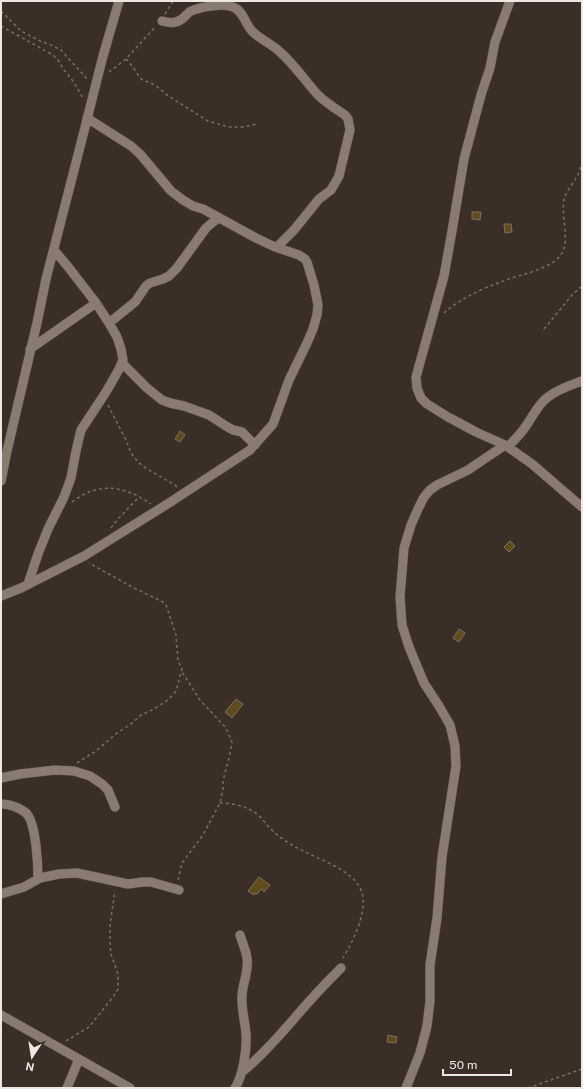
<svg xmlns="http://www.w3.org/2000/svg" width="583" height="1089" viewBox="0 0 583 1089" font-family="'Public Sans',sans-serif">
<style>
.building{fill:#614b1b;stroke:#787264}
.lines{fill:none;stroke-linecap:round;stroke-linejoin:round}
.minor-casing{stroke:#574c46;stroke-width:10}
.path{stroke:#796e67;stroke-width:1.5;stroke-dasharray:3 3;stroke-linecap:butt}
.minor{stroke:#897b72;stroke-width:9}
</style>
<rect width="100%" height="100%" fill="#3a2e26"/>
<path class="building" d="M472,212H481L480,220L472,219Z
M504,224H511L512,232L505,233Z
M180,431L185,435L180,442L175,439Z
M510,541L515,546L509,552L504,547Z
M459,629L465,633L459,642L453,638Z
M236,699L243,704L232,718L225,712Z
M259,877L270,885L264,892L261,889L257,894L255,893L254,895L248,891Z
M388,1035L397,1037L396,1043L387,1042Z"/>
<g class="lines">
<defs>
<path id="minor" d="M510,1L495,42L490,68L481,95L464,159L452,231L444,276L416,377L417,388L421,398L427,404L448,417L476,432L505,445L532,464L582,507
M162,21C169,23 175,24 182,19C185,17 187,13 191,11C200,7 223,3 233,7C244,11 245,25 253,32C261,40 272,44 280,52C295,65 305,81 318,95C326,103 336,109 345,115L348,119L350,130L339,176L331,190L319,199L294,230L277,247
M109,323L135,302L146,286L150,283L163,279L169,276L177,268L206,228L218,218
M30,349L96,303
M122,363L147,388L162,400L170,403L184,406L209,415L226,426L233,430L242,432L255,445
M508,447C514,440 521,434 526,426C533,416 538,404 548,397C558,389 571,385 582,381
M1,481L7,451L37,323L46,279L79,151L103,56L119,1
M28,584L38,554L48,529L64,497L71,478L76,451L81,430L106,392L118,371L123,360L121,349L117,337L109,323L96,303L69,268L54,250
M1,596L21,588L84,556L169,503L250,450L273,424L289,380L307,343L313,329L317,315L318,305L314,285L307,262L305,259L299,255L275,247L256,238L203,209L193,206L183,200L171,191L140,154L131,146L87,118
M1,778L20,774L55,770L74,771L90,776L102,784L108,790L115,807
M1,804C10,804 21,808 27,814C36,825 38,864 38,879
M1,894L24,887L40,878L59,874L77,873L128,884L143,882H151L179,890
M1,1015L130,1088
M242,1072C261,1057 277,1038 293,1020C308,1002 324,985 341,968
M67,1088L79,1059
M235,1088C243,1076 247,1049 246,1034C245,1021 241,1008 242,995C243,982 249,971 247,958C246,950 242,942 240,935
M406,1088L420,1053L427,1026L430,1001V965L437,918L442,857L456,766L455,746L450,725L439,706L424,683L409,647L402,625L400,597L404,548L411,525L418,509L424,497L430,490L437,485L468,470L505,445"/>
</defs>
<use href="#minor" class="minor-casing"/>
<path class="path" d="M1,11L21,31L40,41L49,44L61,50L87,79
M165,14L173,1
M1,26L53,55L58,60L64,70L73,81L83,98
M126,59L133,67L140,78L143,80L155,85L167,95L208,121L229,127H243L258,124
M109,72L126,59L156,26
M444,313C455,303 468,296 483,289C492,285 501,282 511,278C525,274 558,266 563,251C569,237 561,215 564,199C566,192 572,185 576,178C579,174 580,169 582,164
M544,329L572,295L582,286
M108,405L126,440L131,453L138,462L147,469L175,485L178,488
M72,502C99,481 125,486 151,504
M111,528L118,519L139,497
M77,763L96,751L117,733L131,724L141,715L154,709L168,700L176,691L182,669L178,661L176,635L166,605L163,602L132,587L89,563
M220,803C233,803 246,806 257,814C262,818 265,823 269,827C276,835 285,841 294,846C313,858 352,868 361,890C369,910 353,941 343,958
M178,880L182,863L203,835L220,803L223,789V781L229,758L232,742L226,728L200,700L182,672
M66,1041L89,1027L113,997L118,989V974L111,954L110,943V925L115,891
M528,1088L582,1069"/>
<use href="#minor" class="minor"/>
</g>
<rect width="583" height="1089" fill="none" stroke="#efe7e2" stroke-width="4"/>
<g transform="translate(32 1057) rotate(192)" stroke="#3a2e26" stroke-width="3" paint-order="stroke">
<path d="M0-3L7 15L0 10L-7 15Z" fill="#efe7e2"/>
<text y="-6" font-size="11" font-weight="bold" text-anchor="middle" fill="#efe7e2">N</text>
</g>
<path d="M443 1069v6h68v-6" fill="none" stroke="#efe7e2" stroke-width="2"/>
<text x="449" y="1069" font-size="12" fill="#efe7e2" stroke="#3a2e26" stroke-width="3" paint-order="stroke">50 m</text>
</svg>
